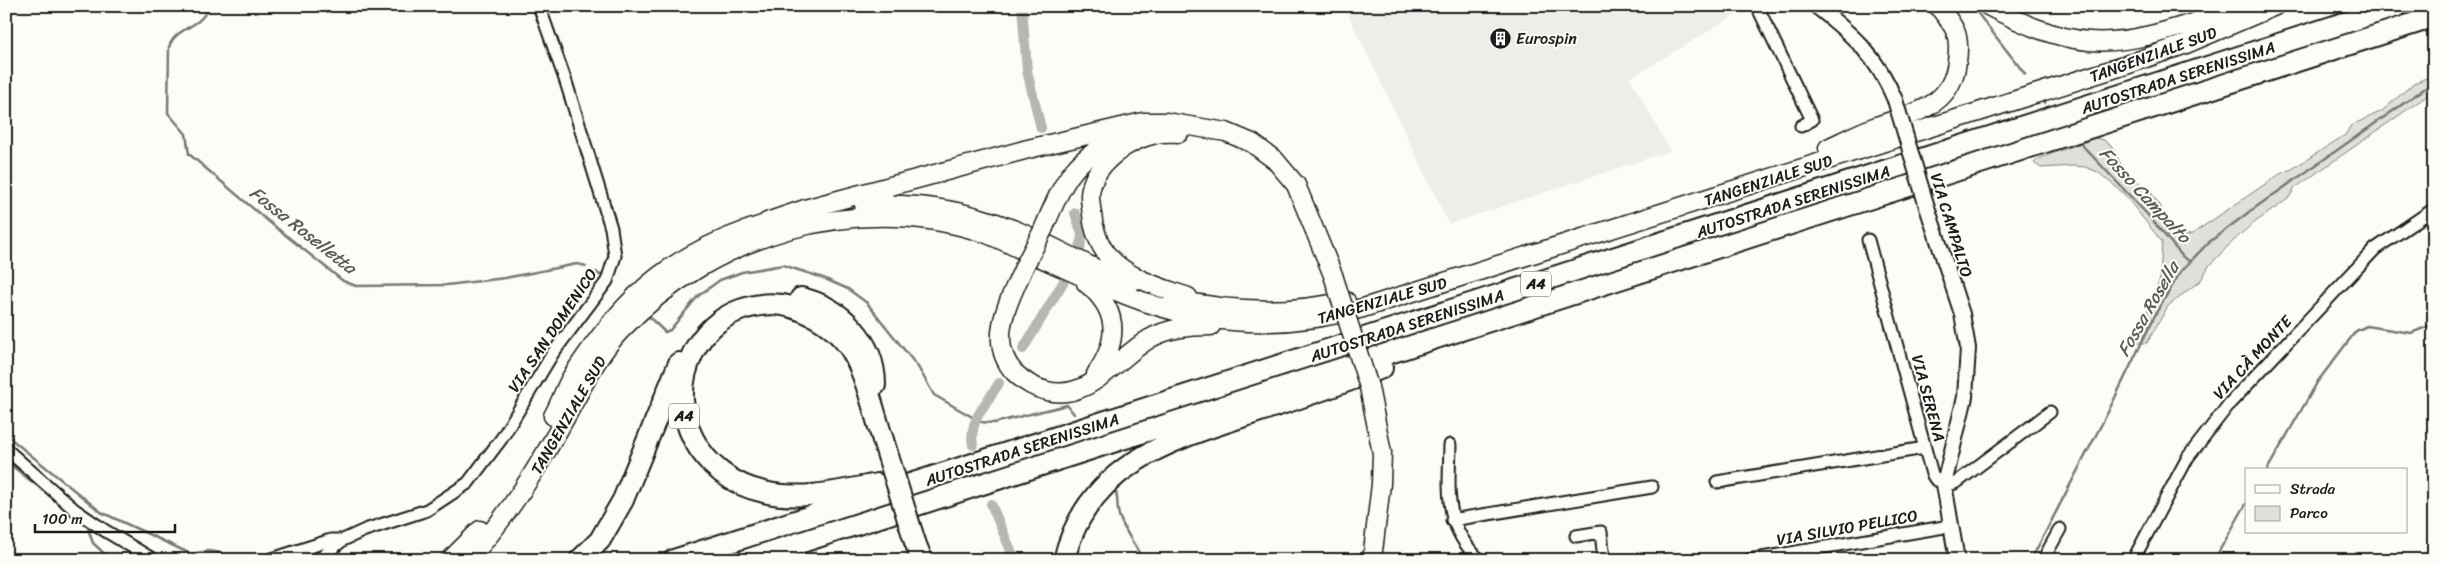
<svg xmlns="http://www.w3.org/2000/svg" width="2440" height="566" viewBox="0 0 2440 566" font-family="Sriracha,sans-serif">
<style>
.built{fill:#eeede9}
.green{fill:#e0dfdb;stroke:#7e7e7c}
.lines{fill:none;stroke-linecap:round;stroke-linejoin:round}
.stream{stroke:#797876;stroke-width:2.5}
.canal{stroke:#b7b6b2;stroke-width:10}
.minor-casing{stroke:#1c1c1c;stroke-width:15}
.tertiary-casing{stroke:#1c1c1c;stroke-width:18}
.trunk-casing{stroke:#1c1c1c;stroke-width:21}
.motorway-casing{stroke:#1c1c1c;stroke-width:24}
.minor{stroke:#fdfcf7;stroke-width:11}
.tertiary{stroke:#fdfcf7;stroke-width:14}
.trunk{stroke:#fdfcf7;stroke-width:18}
.motorway{stroke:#fdfcf7;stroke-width:20}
.tertiary-bridge-casing{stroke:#1c1c1c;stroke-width:18;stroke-linecap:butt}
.trunk-bridge-casing{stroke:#1c1c1c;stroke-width:21;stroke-linecap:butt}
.motorway-bridge-casing{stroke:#1c1c1c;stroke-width:24;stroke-linecap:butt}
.tertiary-bridge{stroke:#fdfcf7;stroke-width:14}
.trunk-bridge{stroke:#fdfcf7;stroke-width:18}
.motorway-bridge{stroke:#fdfcf7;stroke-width:20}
.labels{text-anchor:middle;stroke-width:4;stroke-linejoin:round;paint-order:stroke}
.shield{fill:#fdfcf7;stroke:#605f5e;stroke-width:1}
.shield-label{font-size:15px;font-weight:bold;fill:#1c1c1c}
.poi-label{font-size:16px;fill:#1c1c1c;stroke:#fdfcf7;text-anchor:start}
.street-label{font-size:16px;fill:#1c1c1c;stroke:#fdfcf7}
.water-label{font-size:18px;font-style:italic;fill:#5a5a58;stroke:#fdfcf7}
</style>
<rect width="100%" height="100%" fill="#fdfcf7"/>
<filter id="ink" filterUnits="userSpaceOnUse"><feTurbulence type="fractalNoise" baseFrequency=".02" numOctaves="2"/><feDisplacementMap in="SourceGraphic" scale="10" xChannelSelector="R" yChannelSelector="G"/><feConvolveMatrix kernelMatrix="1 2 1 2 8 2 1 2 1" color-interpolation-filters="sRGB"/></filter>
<g filter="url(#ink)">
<path class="built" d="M1344,6H1746L1747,8L1630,78L1670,151L1449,224Z"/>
<path class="green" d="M2434,75V91L2295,188L2288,199L2251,225L2229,245L2209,266L2201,280L2168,306L2147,343H2138L2135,339L2136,327L2149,309L2160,279L2162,242L2123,193L2098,172L2085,167L2074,166L2041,168L2034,163L2038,159L2095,138L2104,140L2111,145L2126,174L2149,189L2178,236L2181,237L2192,234L2280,174L2292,169L2345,135L2352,125L2382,111L2414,83Z"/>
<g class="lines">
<path class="stream" d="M203,6L206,12C198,28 175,28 169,47L168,113L186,134L189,154L263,217L343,281L356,286L447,285L505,278L577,264L586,266
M1972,6L2025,74
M2043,101L2045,103
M2081,144L2147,214L2183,257L2191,262
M596,272L600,275
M650,318L665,332L670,330L698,296L720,280L742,272L783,265L823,278L848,289L867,303L918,367L934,395L981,422L994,423L1067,405L1074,414
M6,435L101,512L191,554L209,551L222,553L225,560
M6,461L65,508
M2267,470L2318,381L2356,331L2367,326L2411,333L2434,324
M1114,487C1120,498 1115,507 1120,518C1125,532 1136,546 1143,560
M87,525L93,543L111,560
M2031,560L2108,412L2157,311L2181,271L2208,243L2249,212L2434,82
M2214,560L2246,504"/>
<path class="canal" d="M1022,6L1027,71L1041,128
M1075,213L1082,234L1080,250
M1023,349L1064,281
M973,445C968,421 987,403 999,383
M991,504L1015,560"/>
<defs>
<path id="minor" d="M1757,6L1812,120L1801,126
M1868,240L1932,474L1936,480L1952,484L1957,482L2050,412
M1450,445C1449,490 1443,526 1480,560
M6,449L75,510L104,530L154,560
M1717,482L1925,448
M1452,520L1652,487
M1576,536L1601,532L1604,560
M269,560L331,540H343L365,530L427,510L468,483L502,438L553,353L607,281L615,256L611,228L566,82L539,6
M318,560L343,540
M1749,560L1950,526
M2043,560L2060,529
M2133,560L2188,457L2230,403L2375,249L2434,209"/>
<path id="tertiary" d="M1816,6C1853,35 1877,56 1895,100
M1927,207L1962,314L1968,348L1965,397L1944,484L1957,560"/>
<path id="trunk" d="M1988,6C2019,22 2053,38 2089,41C2142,45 2194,21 2245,6
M1179,133C1171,133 1163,132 1156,134C1128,140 1092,164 1090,195C1090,201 1091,208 1092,214C1093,228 1099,245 1108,256C1128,279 1160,287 1188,297
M1828,148C1843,141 1858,133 1874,127C1911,113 1952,109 1957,61C1961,34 1955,27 1938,6
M864,205C904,203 945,207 984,219C1035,234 1081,264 1130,284
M767,222L805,209L1028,149L1143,122H1166L1226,132L1252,143L1275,160L1296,185L1333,275
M1043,230C1065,178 1073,157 1128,134
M1025,265C1011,297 985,340 1014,372C1023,381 1034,388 1047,391C1089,401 1116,359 1149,339C1168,328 1189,326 1211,326
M1086,283C1119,310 1120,339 1096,374
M1174,299C1231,312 1288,314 1346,301
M1369,387L1382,453L1381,484L1372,560
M553,416C560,404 564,390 571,378C627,290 678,248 779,220
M450,560L480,530
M468,560C509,515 539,466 568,413C584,384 599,352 623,328C712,235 854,192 978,231C992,235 1005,242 1018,248C1049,261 1080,276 1111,289C1197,326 1273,332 1363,308L2126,65L2186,44L2275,6"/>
<path id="motorway" d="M801,298C841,307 875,342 875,385
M877,484C841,491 800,501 764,492C700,478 664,412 693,353C702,334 720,317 740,310C757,304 774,302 792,307C814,314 833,326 847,344C864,366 874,413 883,440
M915,542L922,560
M580,560L600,540L623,500L679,363
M674,560L2397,6
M746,560L2434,17
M1064,560C1087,464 1171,440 1254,413C1297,399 1340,385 1382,368"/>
</defs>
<use href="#minor" class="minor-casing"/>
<use href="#tertiary" class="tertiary-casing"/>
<use href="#trunk" class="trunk-casing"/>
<use href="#motorway" class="motorway-casing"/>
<use href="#minor" class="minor"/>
<use href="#tertiary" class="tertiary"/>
<use href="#trunk" class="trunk"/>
<use href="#motorway" class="motorway"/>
<defs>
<path id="tertiary-bridge" d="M1895,100L1927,207"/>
<path id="trunk-bridge" d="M1025,265L1043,230
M1333,275L1369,387"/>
<path id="motorway-bridge" d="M883,440L915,542"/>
</defs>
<use href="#tertiary-bridge" class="tertiary-bridge-casing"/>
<use href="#trunk-bridge" class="trunk-bridge-casing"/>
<use href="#motorway-bridge" class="motorway-bridge-casing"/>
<use href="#tertiary-bridge" class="tertiary-bridge"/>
<use href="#trunk-bridge" class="trunk-bridge"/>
<use href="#motorway-bridge" class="motorway-bridge"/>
</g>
</g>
<defs>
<symbol id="building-disc" viewBox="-11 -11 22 22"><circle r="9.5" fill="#1c1c1c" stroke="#fdfcf7"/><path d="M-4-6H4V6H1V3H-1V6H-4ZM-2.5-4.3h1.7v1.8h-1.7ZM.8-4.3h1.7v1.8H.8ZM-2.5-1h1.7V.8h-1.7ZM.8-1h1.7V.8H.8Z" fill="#fff"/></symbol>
</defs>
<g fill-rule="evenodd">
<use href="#building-disc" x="1488" y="26" width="25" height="25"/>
</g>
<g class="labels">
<g class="shield">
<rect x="1521" y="271.5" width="30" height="25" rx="4"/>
<rect x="669" y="403.5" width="30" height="25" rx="4"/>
</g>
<g class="shield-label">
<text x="1536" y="289">A4</text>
<text x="684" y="421">A4</text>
</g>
<g class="poi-label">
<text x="1516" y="44">Eurospin</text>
</g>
<g class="street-label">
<text transform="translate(2153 54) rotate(-20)" y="6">TANGENZIALE SUD</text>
<text transform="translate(2178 77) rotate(-18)" y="6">AUTOSTRADA SERENISSIMA</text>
<text transform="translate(1768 180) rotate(-18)" y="6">TANGENZIALE SUD</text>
<text transform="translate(1793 201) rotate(-18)" y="6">AUTOSTRADA SERENISSIMA</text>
<text transform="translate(1952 225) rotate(73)" y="6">VIA CAMPALTO</text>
<text transform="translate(1382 300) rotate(-16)" y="6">TANGENZIALE SUD</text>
<text transform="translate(1407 325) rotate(-18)" y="6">AUTOSTRADA SERENISSIMA</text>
<text transform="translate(552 330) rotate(-56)" y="6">VIA SAN DOMENICO</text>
<text transform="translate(2252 357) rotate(-47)" y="6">VIA CÀ MONTE</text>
<text transform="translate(1929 398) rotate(75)" y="6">VIA SERENA</text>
<text transform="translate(568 415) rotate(-60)" y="6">TANGENZIALE SUD</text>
<text transform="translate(1022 449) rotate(-18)" y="6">AUTOSTRADA SERENISSIMA</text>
<text transform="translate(1847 527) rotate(-10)" y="6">VIA SILVIO PELLICO</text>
</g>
<g class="water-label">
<text transform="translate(2145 195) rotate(47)" y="6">Fosso Campalto</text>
<text transform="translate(303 230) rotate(38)" y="6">Fossa Roselletta</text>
<text transform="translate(2148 309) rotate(-60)" y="6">Fossa Rosella</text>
</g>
</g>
<rect width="2440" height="566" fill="none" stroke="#fdfcf7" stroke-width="25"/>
<rect x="12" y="12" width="2415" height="541" fill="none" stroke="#1c1c1c" stroke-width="2" filter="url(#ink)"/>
<rect x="2245" y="468" width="162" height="65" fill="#fdfcf7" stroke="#a3a29f"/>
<rect x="2255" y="485" width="25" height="8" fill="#fdfcf7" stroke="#a3a29f"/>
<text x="2290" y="494" font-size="15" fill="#1c1c1c">Strada</text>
<rect x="2255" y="506" width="25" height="15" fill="#e0dfdb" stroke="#a3a29f"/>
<text x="2290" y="518" font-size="15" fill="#1c1c1c">Parco</text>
<path d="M35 524v8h140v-8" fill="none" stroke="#1c1c1c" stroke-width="2.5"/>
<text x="42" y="524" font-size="15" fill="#1c1c1c" stroke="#fdfcf7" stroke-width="4" paint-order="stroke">100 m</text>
</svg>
